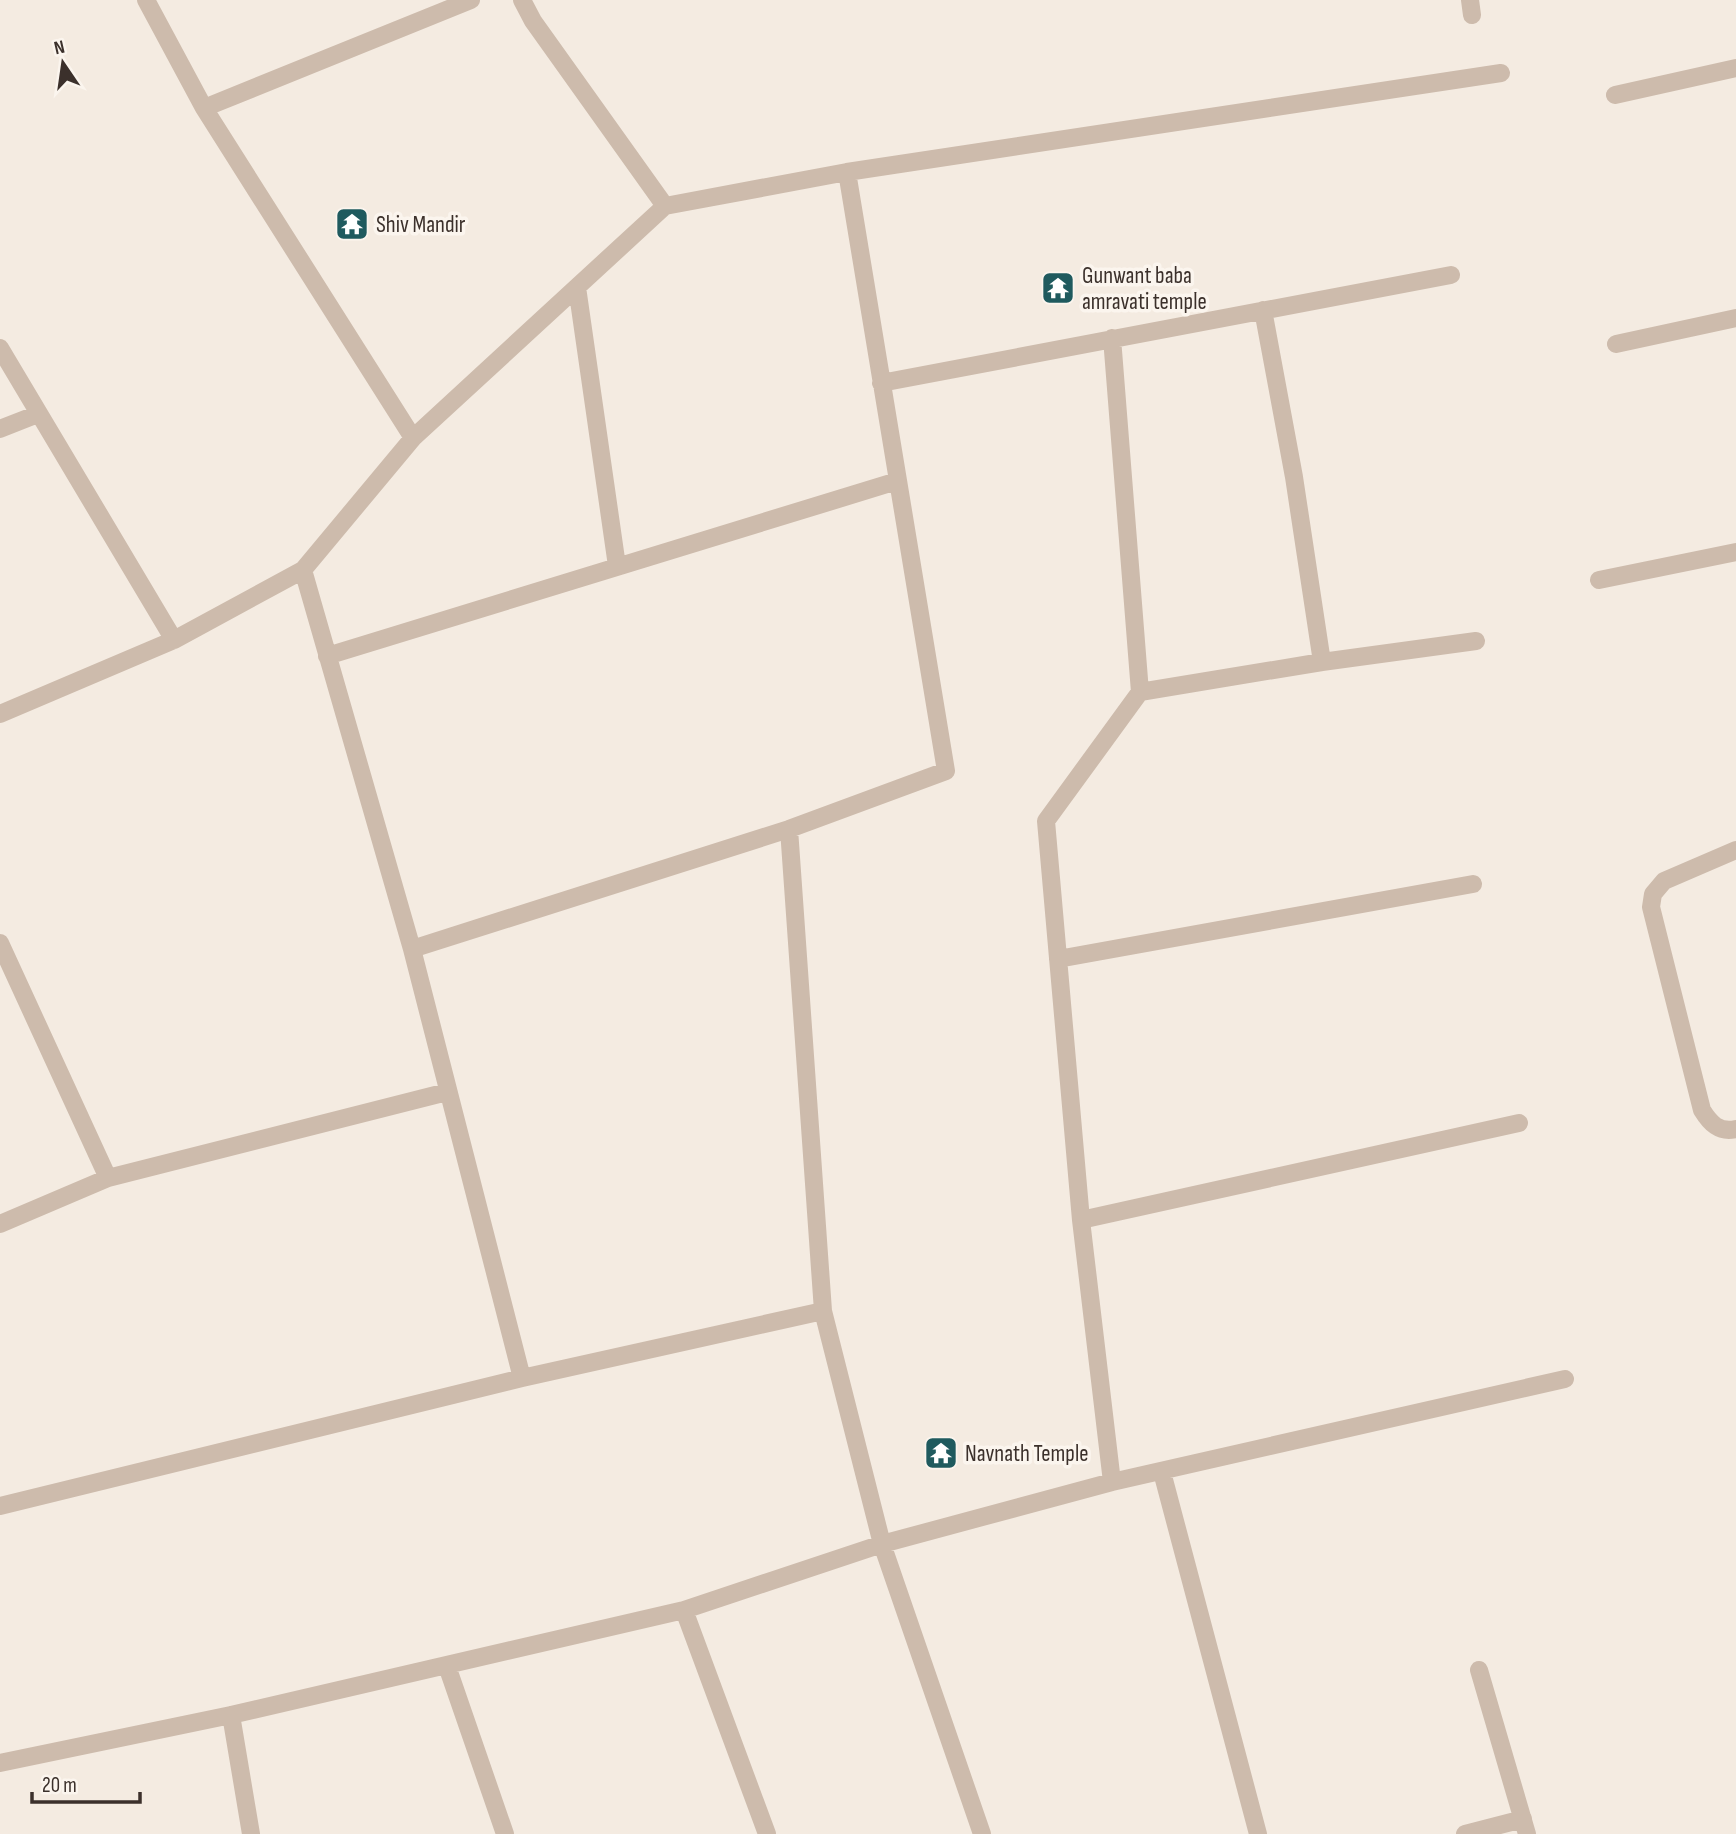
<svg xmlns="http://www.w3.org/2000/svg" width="1736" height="1834" viewBox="0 0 1736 1834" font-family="'Sofia Sans Condensed',sans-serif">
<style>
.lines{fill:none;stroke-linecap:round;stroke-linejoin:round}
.minor{stroke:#cdbbac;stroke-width:18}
.labels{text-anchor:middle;stroke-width:7;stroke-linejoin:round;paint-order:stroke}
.poi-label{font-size:23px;fill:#3b302b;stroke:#fbf5ee;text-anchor:start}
</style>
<rect width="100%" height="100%" fill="#f4ebe1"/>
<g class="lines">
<path class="minor" d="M146,0L204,108L413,438
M522,0L533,21L665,206
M1470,0L1472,15
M1615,95L1736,68
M204,108L471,0
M577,287L617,566
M1263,310L1294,477L1322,662
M1616,344L1736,318
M0,348L174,640
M881,383L1451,275
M0,429L38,414
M303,570L412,949L522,1378
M1599,580L1736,552
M327,656L897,481
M1140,692L1322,662L1476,641
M0,714L174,640L303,570L413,438L665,206L847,172L1501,73
M789,829L823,1311L882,1544L982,1834
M1736,850L1664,881L1653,894L1651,907L1702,1110C1710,1123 1719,1133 1736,1129
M0,943L108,1178
M412,949L789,829L946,771L847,172
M1058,959L1473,884
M1081,1220L1519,1123
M0,1224L108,1178L447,1092
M1162,1472L1258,1834
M1112,1482L1081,1220L1046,821L1140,692L1112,338
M0,1506L522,1378L823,1311
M684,1610L767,1834
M447,1666L505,1834
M1479,1670L1527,1834
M231,1715L251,1834
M0,1763L231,1715L684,1610L882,1544L1112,1482L1565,1379
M1465,1834L1523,1819"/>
</g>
<defs>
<symbol id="temple-square" viewBox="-11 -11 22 22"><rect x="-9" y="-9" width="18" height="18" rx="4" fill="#1f5a5e" stroke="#fbf5ee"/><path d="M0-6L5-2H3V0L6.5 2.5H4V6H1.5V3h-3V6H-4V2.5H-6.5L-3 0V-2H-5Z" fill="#fff"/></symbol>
</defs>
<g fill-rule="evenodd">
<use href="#temple-square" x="333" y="205" width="38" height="38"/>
<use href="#temple-square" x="1039" y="269" width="38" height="38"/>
<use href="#temple-square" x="922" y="1434" width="38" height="38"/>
</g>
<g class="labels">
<g class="poi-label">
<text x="376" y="232">Shiv Mandir</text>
<text x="1082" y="283">Gunwant baba<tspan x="1082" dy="26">amravati temple</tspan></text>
<text x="965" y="1461">Navnath Temple</text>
</g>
</g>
<g transform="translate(63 63) rotate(347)" stroke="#fbf5ee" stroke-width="5" paint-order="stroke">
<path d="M0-5L12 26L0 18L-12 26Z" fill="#3b302b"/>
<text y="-10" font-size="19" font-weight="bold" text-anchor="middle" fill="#3b302b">N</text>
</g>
<path d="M32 1792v10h108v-10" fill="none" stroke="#3b302b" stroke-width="3.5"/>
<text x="42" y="1792" font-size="21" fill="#3b302b" stroke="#fbf5ee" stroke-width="5" paint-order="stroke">20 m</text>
</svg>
